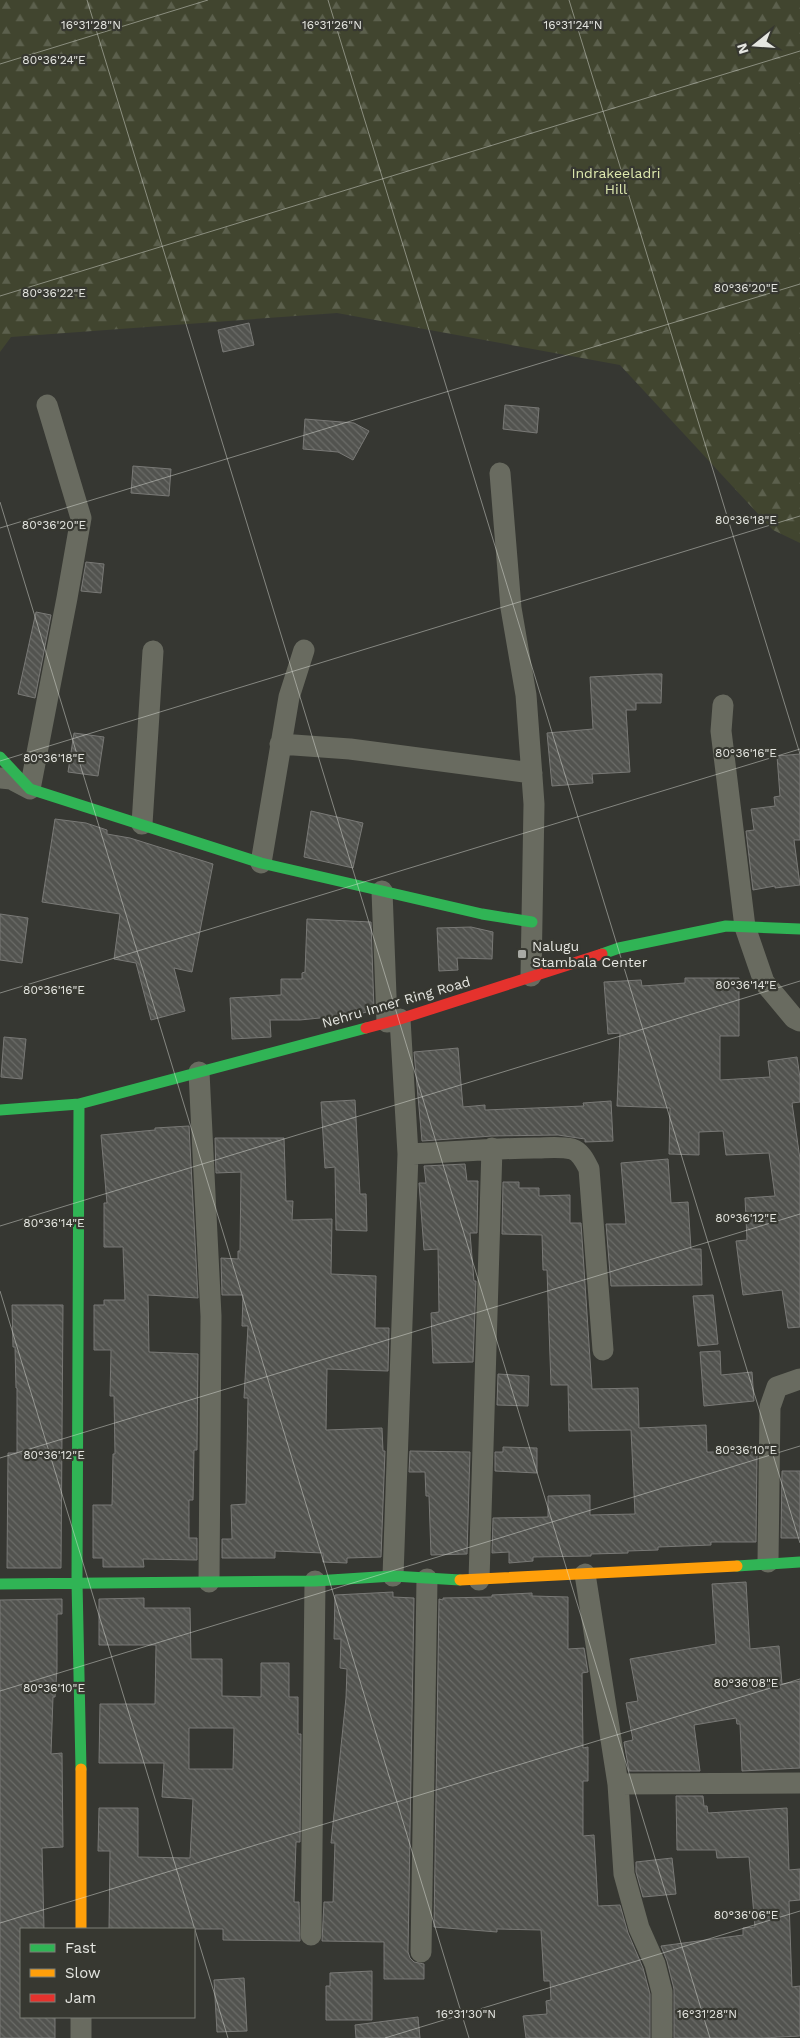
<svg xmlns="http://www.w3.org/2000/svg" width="800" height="2038" viewBox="0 0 800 2038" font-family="'Work Sans',sans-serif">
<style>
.forest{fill:url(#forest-firs)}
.building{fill:url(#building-back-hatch);stroke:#797976;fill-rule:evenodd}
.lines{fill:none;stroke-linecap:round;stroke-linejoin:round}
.street{stroke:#696b60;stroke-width:21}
.fast{stroke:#30b455;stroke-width:11}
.slow{stroke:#ff9f0a;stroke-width:11}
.jam{stroke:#e5322d;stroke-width:11}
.ticks{fill:none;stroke:#e5e6e1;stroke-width:1;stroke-opacity:0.45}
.poi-dot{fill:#a8a9a4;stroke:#373831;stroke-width:2}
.labels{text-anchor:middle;stroke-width:4.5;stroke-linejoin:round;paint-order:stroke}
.park-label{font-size:14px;fill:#dee9af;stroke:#373831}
.poi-label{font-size:14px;fill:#e5e6e1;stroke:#373831;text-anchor:start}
.street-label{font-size:14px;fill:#e5e6e1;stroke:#373831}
.ticks-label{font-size:12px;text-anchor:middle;fill:#e5e6e1;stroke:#373831;stroke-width:4.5;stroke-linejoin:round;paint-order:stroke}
</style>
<defs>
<pattern id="forest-firs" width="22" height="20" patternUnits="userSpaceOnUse" patternTransform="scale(1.25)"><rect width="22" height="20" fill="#41452f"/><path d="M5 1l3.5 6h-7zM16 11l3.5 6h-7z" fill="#5c604d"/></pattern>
<pattern id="building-back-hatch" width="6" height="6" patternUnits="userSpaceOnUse" patternTransform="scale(1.25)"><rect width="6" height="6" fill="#52534f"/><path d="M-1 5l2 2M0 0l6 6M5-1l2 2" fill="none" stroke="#6b6c68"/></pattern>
</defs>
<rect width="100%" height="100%" fill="#363732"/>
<path class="forest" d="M0,0H800V543L773,530L620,365L337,313L11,337L0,352Z"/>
<path class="building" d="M249,323L254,345L223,352L218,330Z
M505,405L539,408L537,433L503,429Z
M305,419L354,423L369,431L353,460L338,452L303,449Z
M133,466L171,469L169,496L131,493Z
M86,562L104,564L101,593L81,591Z
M36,612L51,615L35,698L18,694Z
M647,674H662L661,703H636V710H626L630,772L592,774L593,783L552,786L547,733L593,729L590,677Z
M74,733L104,737L98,776L68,772Z
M800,754V840H794L800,885L775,888V886L753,890L746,831L754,830L751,809L775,806L774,797L780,796L777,756Z
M311,811L363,823L353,868L304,857Z
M55,819L86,823L107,830V834L130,838L213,864L192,972L174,968L185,1011L151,1020L136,963L114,959L120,914L42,902Z
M0,914L28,918L22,963L0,960Z
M307,919L371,922L374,1010L359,1014L300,1020H270L271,1037L232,1039L230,998L281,995V979H302V973L305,972Z
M471,927L493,932L492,959L457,958L458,970L439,971L437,928Z
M685,978H739V1036H720V1080L770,1077L768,1061L797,1057L800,1078V1102L792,1103L800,1159V1327L788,1328L782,1290L743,1295L736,1241L747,1240L745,1198L775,1196L769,1153L726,1155L723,1131L699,1132V1155L669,1154L670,1108L617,1106L620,1033L608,1034L604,982L641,980L642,986L685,983Z
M4,1037L26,1039L22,1079L1,1077Z
M458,1048L463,1107L485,1105V1110L584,1106L583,1103L611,1101L613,1141L585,1142V1139L558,1135L492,1136L422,1141L414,1052Z
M355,1100L360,1194H366L367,1231L336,1230L335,1167L325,1168L321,1102Z
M189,1126L198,1298L148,1295L149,1352L198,1354L197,1450H194L193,1500H189V1538H197V1560L143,1559L144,1567H103V1558H93V1505H112L113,1454H115L114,1396H110L111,1350H94V1305H104V1300H125L123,1247H104V1203H107L101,1135L155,1130V1128Z
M215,1138H284L286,1201H293L292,1220L332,1219L331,1274L376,1276L375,1328H389L388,1371L327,1369L326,1430L382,1428L383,1451H385L381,1557L347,1558V1563L323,1562V1553L275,1551V1558H222V1539H232L231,1505L246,1504L248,1398H244L248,1326H242L243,1295H222L221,1258L238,1259V1251H240L241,1172L216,1173Z
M668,1159L671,1203L688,1202L691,1249H701L702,1285L611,1286L606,1224H626L621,1163Z
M465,1164L467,1181H478L477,1233H470L474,1281H476L473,1362L433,1363L431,1313L439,1312L438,1249L424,1250L419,1183H426L424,1166Z
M503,1182H519V1188H539V1196L570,1195V1223H581L592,1389L638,1388L639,1428L706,1425L707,1452H757L756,1542H711V1545L658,1547V1550L628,1551V1553L591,1554V1556L533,1557V1561L509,1563V1552L492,1553L493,1518L548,1517V1496L590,1495V1515L635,1514L631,1430L569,1431L568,1385H551L547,1270H543L542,1235L502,1234Z
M713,1295L718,1344L698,1346L693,1296Z
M12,1305H63L61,1568H7L8,1453H17V1388H16L15,1347H13Z
M720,1351L721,1375L752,1372L754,1401L704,1406L700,1352Z
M498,1374L529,1376L528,1406L497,1405Z
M503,1447L537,1448V1473L495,1471V1452H503Z
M410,1451L470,1452L467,1554L431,1555L429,1496H426L425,1472H409Z
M782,1471H800V1538H781Z
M746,1582L750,1649L779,1646L782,1684L800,1681V1768L742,1771L740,1724H737L736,1718L694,1725L700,1771H629L624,1742L633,1740L626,1703L638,1701L630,1659L716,1644L712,1584Z
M393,1592V1597L414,1598L408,1952L410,1958L414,1962L424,1964V1979H384V1942L322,1941L324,1902H333L335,1843H331L346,1698L347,1669L340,1668L341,1639H334L335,1595Z
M532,1593V1596L568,1597V1649L584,1648L588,1672L582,1673L583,1748L588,1747V1781H583V1836L594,1835L598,1906L620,1905L628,1933L643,1968L650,1994V2038H526L523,2016L547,2014L546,2001L551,2000L550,1981H544L541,1930L497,1929V1932L434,1927L439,1599L443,1600V1598L492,1597V1595Z
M144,1598V1608H190L191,1659H222V1696L261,1697V1663H289V1697H298V1734H301L300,1842H296L294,1902H299L300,1941L223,1940V1929H109L110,1851H98L99,1808H138V1857L190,1858L193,1799L162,1797L164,1763H99L100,1704H155L156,1645H99V1599ZM189,1728H234L233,1769H189Z
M62,1599V1614H57V1670L55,1697H53L51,1754L62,1753L63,1847L42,1848L44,1929H21V2017H55V2038H0V1600Z
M676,1796H703L704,1806H707L708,1813L787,1808L789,1870L800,1869V1900L789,1901L792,1987L800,1986V2036L762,2038H674V1989L667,1961L661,1946L743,1935V1928L755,1927L749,1857L717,1858L716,1850H677Z
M672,1858L676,1894L643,1897L636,1872V1862Z
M372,1971V2020H326V1986H330V1973Z
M244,1978L247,2031L217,2032L214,1980Z
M418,2017L420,2038H356L355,2025Z"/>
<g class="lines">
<path class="street" d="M500,473L511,608L526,695L534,804L531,976
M723,705L721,731L745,927L764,982L794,1018L800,1021
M280,744L350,749L532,773
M0,778L11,779L30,789L67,598L81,518L47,405
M142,824L153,651
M261,863L289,697L304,650
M382,891L387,1022
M199,1072L211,1316L209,1582
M408,1154C450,1153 492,1148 534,1148C546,1148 560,1146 572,1149C581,1152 585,1161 589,1169L603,1350
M768,1562L770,1407L777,1387L800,1379
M585,1574L618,1784L624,1874L639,1928L655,1964L662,1992V2038
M393,1576L408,1154L400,1019
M479,1580L492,1148
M618,1784L800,1783
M311,1935L315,1581
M421,1952L427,1579
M81,2038V2017"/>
<path class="fast" d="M0,757L30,789L261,863L482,914L532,922
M602,954L619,948L726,926L800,929
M79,1104L77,1582L81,1769
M0,1110L79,1104L366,1028
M737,1566L800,1562
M0,1584L315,1581L393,1576L460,1580"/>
<path class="slow" d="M460,1580L737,1566
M81,1769V1929"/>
<path class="jam" d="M366,1028L400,1019L602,954"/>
</g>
<path class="ticks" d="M87,0L710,2038M328,0L800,1543M569,0L800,754M0,64L208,0M0,296L800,51M0,502L469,2038M0,528L800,284M0,761L800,516M0,993L800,749M0,1226L800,981M0,1291L228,2038M0,1458L800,1214M0,1691L800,1446M0,1923L800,1679M385,2038L800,1911"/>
<rect class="poi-dot" x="517" y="949" width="10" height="10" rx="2.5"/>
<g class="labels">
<g class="park-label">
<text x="616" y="178">Indrakeeladri<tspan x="616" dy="16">Hill</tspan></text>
</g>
<g class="poi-label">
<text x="532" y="951">Nalugu<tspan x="532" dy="16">Stambala Center</tspan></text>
</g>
<g class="street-label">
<text transform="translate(396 1002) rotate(-16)" y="5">Nehru Inner Ring Road</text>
</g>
</g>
<g class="ticks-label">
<text x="91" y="29">16°31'28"N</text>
<text x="332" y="29">16°31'26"N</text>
<text x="573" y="29">16°31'24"N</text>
<text x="54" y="64">80°36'24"E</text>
<text x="746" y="292">80°36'20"E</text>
<text x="54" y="297">80°36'22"E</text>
<text x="746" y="524">80°36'18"E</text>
<text x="54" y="529">80°36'20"E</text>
<text x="746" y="757">80°36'16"E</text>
<text x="54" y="762">80°36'18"E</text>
<text x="746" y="989">80°36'14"E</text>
<text x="54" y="994">80°36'16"E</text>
<text x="746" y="1222">80°36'12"E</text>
<text x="54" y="1227">80°36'14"E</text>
<text x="746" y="1454">80°36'10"E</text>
<text x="54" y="1459">80°36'12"E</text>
<text x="746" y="1687">80°36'08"E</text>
<text x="54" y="1692">80°36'10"E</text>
<text x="746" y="1919">80°36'06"E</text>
<text x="466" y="2018">16°31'30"N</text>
<text x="707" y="2018">16°31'28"N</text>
</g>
<rect x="20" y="1928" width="175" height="90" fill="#373831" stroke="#7d7e77"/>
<rect x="30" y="1944" width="25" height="8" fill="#30b455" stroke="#7d7e77"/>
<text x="65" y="1953" font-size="15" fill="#e5e6e1">Fast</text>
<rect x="30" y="1969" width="25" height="8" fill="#ff9f0a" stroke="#7d7e77"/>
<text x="65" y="1978" font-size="15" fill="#e5e6e1">Slow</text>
<rect x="30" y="1994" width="25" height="8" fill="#e5322d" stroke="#7d7e77"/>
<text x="65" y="2003" font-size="15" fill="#e5e6e1">Jam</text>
<g transform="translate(755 45) rotate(253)" stroke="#373831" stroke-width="4" paint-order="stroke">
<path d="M0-4L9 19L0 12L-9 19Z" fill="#e5e6e1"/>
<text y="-8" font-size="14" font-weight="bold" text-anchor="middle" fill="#e5e6e1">N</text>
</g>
</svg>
